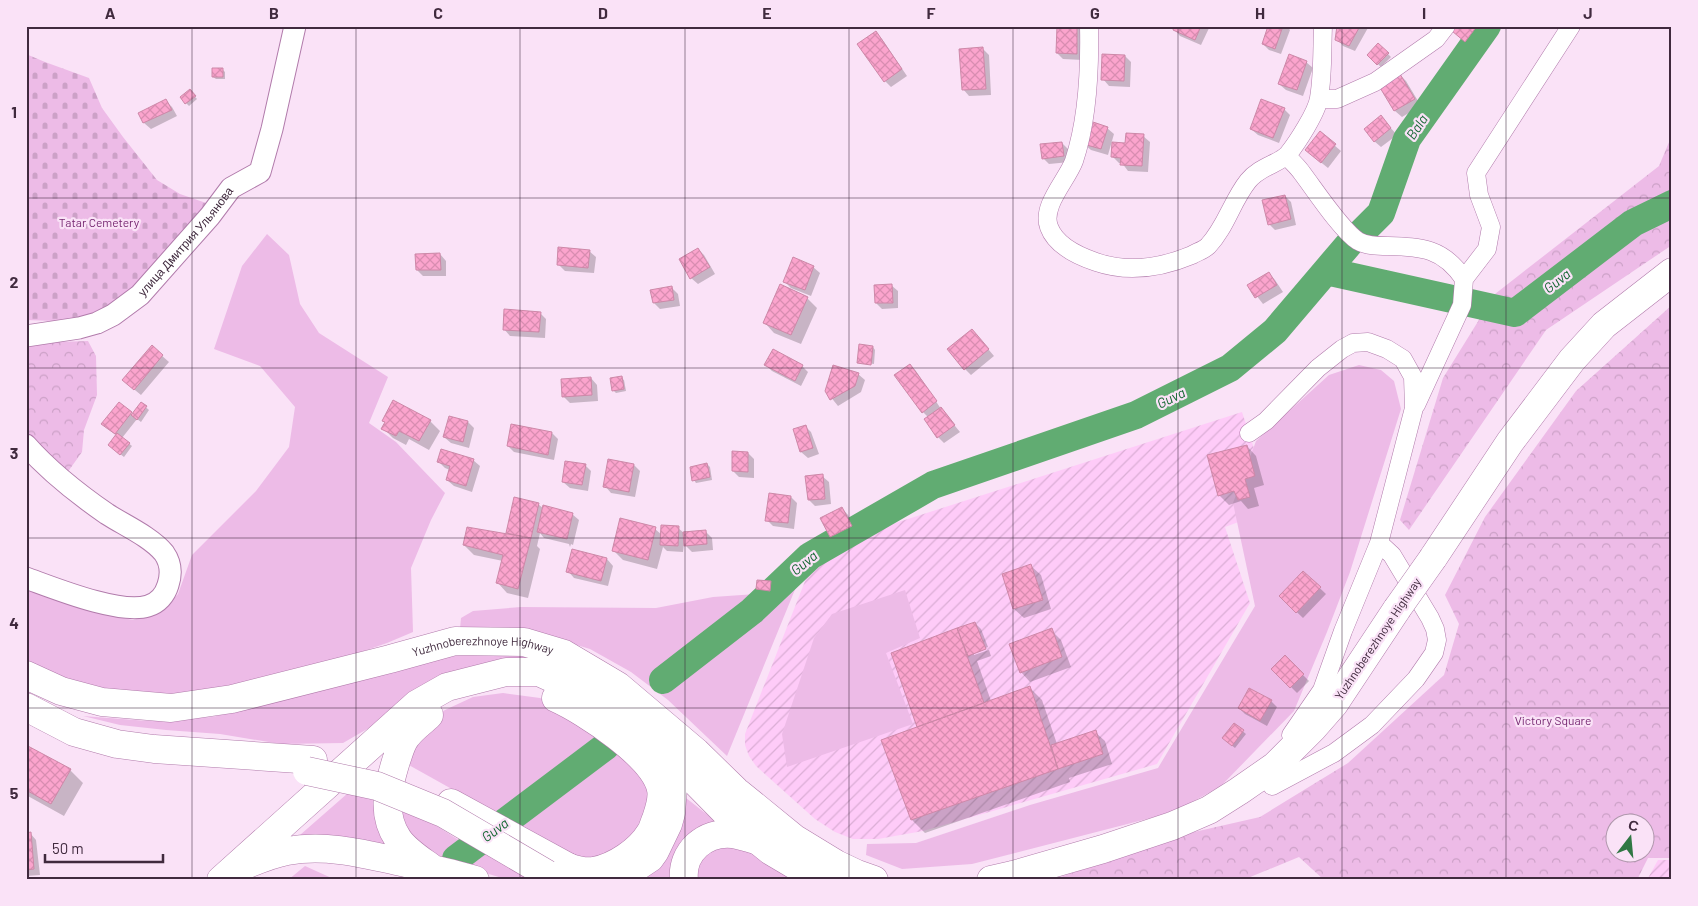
<svg xmlns="http://www.w3.org/2000/svg" width="1698" height="906" viewBox="0 0 1698 906" font-family="Barlow,sans-serif">
<style>
.industrial{fill:url(#industrial-furrows)}
.green{fill:#edbbe7}
.forest{fill:url(#forest-crowns);fill-rule:evenodd}
.cemetery{fill:url(#cemetery-stones)}
.shadow{fill:#0003}
.lines{fill:none;stroke-linecap:round;stroke-linejoin:round}
.river{stroke:#61ac72;stroke-width:28}
.building{fill:url(#building-cross-hatch);stroke:#cd88a8}
.minor-casing{stroke:#b17bab;stroke-width:19}
.tertiary-casing{stroke:#b17bab;stroke-width:23}
.primary-casing{stroke:#b17bab;stroke-width:29}
.trunk-casing{stroke:#b17bab;stroke-width:29}
.minor{stroke:#fff;stroke-width:18}
.tertiary{stroke:#fff;stroke-width:21}
.primary{stroke:#fff;stroke-width:28}
.trunk{stroke:#fff;stroke-width:28}
.trunk-bridge-casing{stroke:#b17bab;stroke-width:29;stroke-linecap:butt}
.trunk-bridge{stroke:#fff;stroke-width:28}
.grid{fill:none;stroke:#402a3e;stroke-width:1;stroke-opacity:0.55}
.labels{text-anchor:middle;stroke-width:4.5;stroke-linejoin:round;paint-order:stroke}
.park-label{font-size:12px;fill:#762771;stroke:#fae2f7}
.street-label{font-size:12px;fill:#402a3e;stroke:#fae2f7}
.water-label{font-size:14px;font-style:italic;fill:#136731;stroke:#fae2f7}
.neatline{fill:none;stroke:#402a3e;stroke-width:2}
.grid-label{font-size:16px;text-anchor:middle;font-weight:bold;fill:#402a3e}
</style>
<defs>
<pattern id="industrial-furrows" width="10" height="10" patternUnits="userSpaceOnUse" patternTransform="scale(1.25)"><rect width="10" height="10" fill="#fecbf8"/><path d="M-1 1l2-2M0 10L10 0M9 11l2-2" fill="none" stroke="#dbaed6"/></pattern>
<pattern id="forest-crowns" width="20" height="18" patternUnits="userSpaceOnUse" patternTransform="scale(1.25)"><rect width="20" height="18" fill="#edbbe7"/><path d="M2 6a3 3 0 1 1 6 0M12 15a3 3 0 1 1 6 0" fill="none" stroke="#cca1c7"/></pattern>
<pattern id="cemetery-stones" width="16" height="16" patternUnits="userSpaceOnUse" patternTransform="scale(1.25)"><rect width="16" height="16" fill="#edbbe7"/><path d="M2 7V4a2 2 0 0 1 4 0v3zM10 15v-3a2 2 0 0 1 4 0v3z" fill="#cca1c7"/></pattern>
<pattern id="building-cross-hatch" width="8" height="8" patternUnits="userSpaceOnUse" patternTransform="scale(1.25)"><rect width="8" height="8" fill="#fba4cd"/><path d="M0 0l8 8M0 8l8-8" fill="none" stroke="#d88db1"/></pattern>
</defs>
<rect width="100%" height="100%" fill="#fae2f7"/>
<path class="industrial" d="M1242,412L1274,509L1225,527L1250,603L1157,764L923,831L878,839H853L835,832L815,819L756,766L749,756L745,745V734L809,571L818,558L833,548L858,535Z
M1658,860H1672V880H1647Z"/>
<path class="green" d="M267,234L289,255L300,304L319,333L388,377L369,423L396,442L445,493L431,520L411,568L413,632L387,643L338,660L173,700L131,696L49,674L26,663V588L89,611L133,620L160,612L178,594L192,555L256,491L289,447L295,407L260,366L214,349L242,266Z
M1359,365L1381,370L1394,381L1401,409L1350,572L1327,632L1294,711L1221,786L1174,812L972,864L902,869L866,855L867,844L916,843L1030,805L1158,768L1255,606L1233,503L1256,441L1329,375Z
M803,570L727,756L668,700L631,672L590,649L540,634L496,627L460,629L461,618L473,611L521,607L656,608L713,597L756,594Z
M905,590L920,638L886,653L913,724L787,767L782,734L814,638L832,614Z
M500,653L530,657L555,665L511,664L381,721L343,743L281,744L220,734L166,730L120,725L83,716L148,721L212,717L276,702L425,661L461,655Z
M503,693L540,698L578,714L632,757L655,803L622,852L581,861L407,764L425,723L445,710L473,697Z
M348,793L378,801L389,852L337,839L300,835Z
M686,798L732,834L802,880H632C646,870 664,860 674,844C681,831 683,813 686,798Z
M397,806L435,825L465,844L499,860L555,880H509L431,857L399,824Z
M305,866L336,880H288Z"/>
<path class="forest" d="M1672,135V245L1546,330L1409,530L1400,520L1443,378L1495,294L1659,166Z
M1672,305V858H1648L1637,880H1324L1299,857L1243,880H1052L1181,835L1260,817L1348,763L1444,675L1459,624L1445,595L1485,517L1576,391ZM1616,824H1646V854H1616Z
M88,341L96,356L97,395L84,430L82,452L67,473L44,454L26,435V343Z"/>
<path class="cemetery" d="M26,54L45,62L89,78L102,108L123,137L157,180L180,194L209,204L136,290L90,320L54,321L26,320Z"/>
<path class="shadow" d="M1058,26H1081L1083,60L1063,59L1057,53Z
M1176,26H1210L1201,45L1180,36L1174,29Z
M1269,26H1287L1290,30L1281,54L1269,50L1263,44Z
M1338,26H1369L1355,51L1343,46L1337,39Z
M1457,26H1488L1472,47L1460,37Z
M876,33L882,39L907,76L891,87L885,81Z
M1378,44L1391,57L1381,67L1368,55Z
M983,49L989,55L991,95L969,96L963,89Z
M1125,56L1131,62L1130,87L1109,86L1103,79Z
M1306,62L1313,68L1303,96L1286,90L1279,84Z
M222,69L225,72V79H216L213,77Z
M1400,75L1406,81L1421,106L1402,117L1395,111L1381,86Z
M190,91L197,99L189,106L181,98Z
M166,101L172,107L177,116L151,129L144,123L140,113Z
M1284,109L1290,115L1279,143L1258,135L1251,129Z
M1381,117L1397,135L1381,147L1374,141Z
M1107,128L1114,134L1108,155L1091,150L1084,144Z
M1320,133L1341,151L1328,168L1313,156Z
M1143,136L1150,142L1148,172L1128,171L1122,163H1119L1113,157L1127,144Z
M1062,143L1068,149L1070,162L1049,164L1043,158Z
M1285,196L1291,202L1296,225L1275,230L1269,224Z
M698,249L704,255L715,274L698,284L691,278Z
M589,251L596,257L594,273L565,271L558,264Z
M440,254L446,261V276H423L417,270Z
M813,267L820,273L811,296L791,288L784,281Z
M1269,273L1275,280L1283,292L1263,304L1249,286Z
M891,285L898,291V308L882,309L876,303Z
M672,288L678,294L680,306L660,309L654,303Z
M807,298L817,308L801,344L774,333L765,323Z
M540,313L546,319L545,338L510,336L504,329Z
M978,337L994,356L971,375L965,369Z
M152,347L169,362L141,395L130,386Z
M873,347L875,350L874,364L860,362V364L858,363Z
M766,365L802,366L808,372L801,386L772,371Z
M910,365L916,371L941,409L960,432L944,443L938,437L929,418L923,412Z
M858,374L865,380L861,392L838,406L826,391Z
M591,378L597,385L598,401L570,403L564,397L562,380Z
M621,378L624,380L626,391L616,393L613,390Z
M141,403L149,410L141,422L137,419L122,438L132,446L124,457L112,448L117,436L103,424L119,404L133,415Z
M430,421L440,431L429,450L409,439L406,445L393,438L383,428Z
M468,422L474,428L469,448L451,443L444,437Z
M805,426L811,432L819,454L808,458L801,452L794,430Z
M552,433L558,439L554,460L514,452L508,446Z
M1247,446L1256,456L1264,485L1254,488L1259,506L1248,509L1241,501L1229,505L1219,495Z
M748,453L754,459V478L739,477L733,471Z
M473,460L480,466L472,492L454,486L447,480L450,470L445,468L439,462Z
M707,464L710,467L712,480L696,483L694,480Z
M585,465L591,471L588,491L570,488L563,482Z
M634,465L640,471L635,497L611,493L605,486Z
M822,476L829,482L831,504L815,506L809,500Z
M791,497L797,503L794,529L773,526L767,520Z
M538,504L544,509L572,514L579,520L573,545L571,544L570,547L569,544L544,538L540,533L537,546L540,549L528,598L507,593L498,583L503,561L474,555L464,545L511,536L507,533Z
M842,508L848,515L857,532L837,542L831,536Z
M678,528L684,533L706,532L712,538L713,550L692,552L684,544L683,552L667,551L663,547L657,569L623,560L613,550L655,529L662,535Z
M573,551L607,559L613,566L608,586L574,578L568,571Z
M1031,566L1041,575L1051,609L1024,618L1014,609Z
M1303,572L1326,594L1303,618L1280,596Z
M771,582L773,585L772,593L760,591L757,589Z
M975,623L981,629L988,647L974,653V655L989,650L991,656L977,661L991,701L1029,687L1042,700L1057,744L1095,732L1105,741L1112,764L1069,778L1070,782L925,833L912,820L919,727L892,653Z
M1051,630L1061,640L1071,667L1030,682L1021,672Z
M1285,657L1309,681L1297,693L1273,669Z
M1271,701L1277,707L1267,726L1245,714L1239,708Z
M1234,724L1246,734L1235,748L1226,741Z
M26,746L70,770L83,783L64,816L26,795Z
M30,833L36,840L40,875L26,876V834Z"/>
<g class="lines">
<path class="river" d="M1361,233L1381,213L1407,139L1487,26
M1326,271L1349,244
M663,680L752,611L810,556L933,485L1136,415L1230,368L1275,331L1326,271L1515,313L1633,223L1672,204
M456,859L606,746"/>
</g>
<path class="building" d="M1057,26H1077V54L1056,53Z
M1174,26H1201L1195,40L1173,30Z
M1268,26H1283L1275,49L1262,44Z
M1337,26H1360L1349,46L1335,40Z
M1456,26H1477L1465,42L1452,31Z
M876,31L902,69L884,82L857,44Z
M1378,43L1389,53L1377,65L1367,55Z
M983,47L986,89L962,90L959,49Z
M1102,54L1125,55L1124,81L1101,80Z
M1289,54L1307,61L1297,90L1278,84Z
M212,68H223V77H212Z
M1400,74L1415,99L1394,111L1379,86Z
M190,89L196,96L185,104L180,97Z
M166,99L172,110L143,123L138,113Z
M1261,99L1285,108L1273,138L1250,129Z
M1381,115L1391,128L1374,142L1364,129Z
M1090,121L1108,127L1101,149L1083,144Z
M1320,131L1336,144L1321,163L1305,150Z
M1126,133L1144,134L1142,166L1120,165L1121,158L1111,157L1112,142L1125,143Z
M1062,142L1064,156L1042,159L1040,144Z
M1285,195L1291,219L1268,225L1262,200Z
M558,247L590,250L588,268L557,265Z
M698,248L710,267L690,279L679,259Z
M440,253L441,270H416L415,254Z
M793,257L814,266L805,290L783,282Z
M1269,272L1277,285L1255,298L1247,285Z
M780,284L808,297L791,335L763,323Z
M892,284L893,303H875L874,285Z
M672,286L674,300L653,303L650,290Z
M504,309L541,312L539,332L503,330Z
M972,329L989,349L964,370L947,349Z
M859,344L873,346L871,365L857,363Z
M152,345L163,355L134,390L122,380Z
M773,349L803,365L795,381L764,365Z
M910,364L937,401L922,413L894,375Z
M833,365L859,373L855,386L830,400L825,391Z
M622,376L624,389L612,391L610,378Z
M591,377L592,395L562,397L561,379Z
M393,400L431,420L419,441L399,431L396,436L381,429L385,422L382,421Z
M119,402L132,412L115,434L101,424Z
M141,402L147,406L137,420L131,415Z
M941,407L955,425L937,438L924,419Z
M449,416L468,421L463,442L443,437Z
M511,424L552,432L548,455L507,446Z
M806,425L813,448L800,452L793,429Z
M117,433L130,443L120,455L108,445Z
M1247,445L1255,476L1245,479L1250,497L1238,500L1234,491L1218,496L1207,455Z
M441,449L474,459L466,486L446,480L450,466L437,462Z
M732,451L748,452V472L732,471Z
M608,459L634,464L629,492L603,487Z
M565,461L586,464L582,485L562,482Z
M707,463L710,477L692,481L690,467Z
M823,474L825,499L808,500L805,476Z
M769,493L791,496L788,523L765,521Z
M514,497L539,503L531,538L506,533Z
M543,505L573,513L567,539L537,532Z
M842,507L852,526L830,537L820,518Z
M620,518L656,527L648,560L612,551Z
M661,525L679,526L678,546L660,545Z
M467,527L531,538L518,589L496,583L503,555L463,545Z
M706,530L707,544L684,546L683,532Z
M572,549L607,558L601,581L566,572Z
M1031,564L1043,600L1013,609L1002,574Z
M1303,571L1321,587L1296,613L1279,596Z
M757,580L771,581L770,591L756,589Z
M975,622L986,649L968,656L957,628Z
M957,628L984,703L917,727L891,653Z
M1052,628L1062,657L1020,673L1009,644Z
M1285,655L1304,674L1290,688L1271,669Z
M1030,686L1058,769L911,820L881,740Z
M1249,688L1272,700L1260,721L1238,708Z
M1234,723L1244,730L1232,746L1222,738Z
M1096,730L1103,754L1058,769L1051,745Z
M26,745L71,769L51,804L26,790Z
M31,832L34,869L26,870V833Z"/>
<g class="lines">
<defs>
<path id="minor" d="M1089,26C1090,71 1088,119 1074,161C1067,180 1041,206 1049,227C1056,246 1078,256 1096,262C1128,273 1161,268 1192,255C1197,252 1204,250 1208,246C1226,227 1232,201 1248,181C1260,166 1279,164 1288,154C1297,143 1317,112 1319,98C1323,75 1322,50 1323,26
M1319,99H1337L1375,82L1436,39L1446,26
M1287,156C1292,162 1298,167 1302,173C1315,190 1341,230 1358,241C1367,246 1378,246 1388,246C1422,247 1443,248 1464,279
M1416,405L1462,305L1464,279L1487,249L1491,227L1479,195L1476,173L1571,26
M1249,433L1266,421L1318,368L1342,349L1353,343L1368,342L1387,349L1403,359L1413,377L1414,408L1379,543L1343,631L1322,690L1291,735
M1272,786L1334,753L1372,725L1416,679L1434,653L1437,640L1435,629L1430,618L1392,555L1379,543"/>
<g id="tertiary">
<path id="s1" d="M26,336L79,328L97,323L113,315L140,295L210,216L231,188L260,172L272,129L295,26"/>
<path d="M26,445C49,471 78,494 107,514C124,525 151,537 164,553C171,563 172,573 168,585C165,595 158,603 148,606C120,615 54,588 26,578"/>
</g>
<path id="primary" d="M556,698C585,711 654,756 661,789C663,799 659,810 656,819C654,823 653,829 650,833C639,851 615,867 594,871C585,872 576,870 568,867
M429,715C422,722 413,728 407,736C401,743 399,753 396,761C388,787 381,814 398,839C406,851 421,860 433,869
M243,866C257,860 271,854 287,851C324,844 361,853 397,861C423,867 449,872 475,880
M221,880L417,704L447,687L506,672H539L600,700L640,731L675,761L735,822L771,851L820,880"/>
<g id="trunk">
<path d="M1433,558L1510,442L1572,360L1604,325L1672,272"/>
<path id="s2" d="M26,675L61,691L102,702L171,708L232,699L390,659L455,641L524,642L564,654L618,686L696,752L736,791L795,839L836,864L857,874L874,880"/>
<path d="M26,707L74,732L117,744L154,749L313,760"/>
<path d="M451,803L568,867"/>
<path d="M617,880L650,858L655,851L668,824L671,813L675,761"/>
<path d="M684,880C681,852 705,831 733,834C741,835 751,839 759,841"/>
<path d="M991,880L1013,875L1103,849L1172,826L1209,810L1239,791L1275,766L1313,728L1334,704L1397,609"/>
</g>
</defs>
<use href="#minor" class="minor-casing"/>
<use href="#tertiary" class="tertiary-casing"/>
<use href="#primary" class="primary-casing"/>
<use href="#trunk" class="trunk-casing"/>
<use href="#minor" class="minor"/>
<use href="#tertiary" class="tertiary"/>
<use href="#primary" class="primary"/>
<use href="#trunk" class="trunk"/>
<defs>
<path id="trunk-bridge" d="M1397,609L1433,558
M307,771L377,786L443,813L547,874"/>
</defs>
<use href="#trunk-bridge" class="trunk-bridge-casing"/>
<use href="#trunk-bridge" class="trunk-bridge"/>
</g>
<path class="grid" d="M192,26V880M356,26V880M520,26V880M685,26V880M849,26V880M1013,26V880M1178,26V880M1342,26V880M1506,26V880M26,198H1672M26,368H1672M26,538H1672M26,708H1672"/>
<g class="labels">
<g class="park-label">
<text x="99" y="227">Tatar Cemetery</text>
<text x="1553" y="725">Victory Square</text>
</g>
<g class="street-label">
<text dy="4" stroke="none"><textPath href="#s1" startOffset="194">улица Дмитрия Ульянова</textPath></text>
<text transform="translate(1378 639) rotate(-56)" y="4">Yuzhnoberezhnoye Highway</text>
<text dy="4" stroke="none"><textPath href="#s2" startOffset="470">Yuzhnoberezhnoye Highway</textPath></text>
</g>
<g class="water-label">
<text transform="translate(1417 127) rotate(-56)" y="5">Bala</text>
<text transform="translate(1557 281) rotate(-38)" y="5">Guva</text>
<text transform="translate(1171 398) rotate(-26)" y="5">Guva</text>
<text transform="translate(804 563) rotate(-39)" y="5">Guva</text>
<text transform="translate(495 830) rotate(-37)" y="5">Guva</text>
</g>
</g>
<rect width="1698" height="906" fill="none" stroke="#fae2f7" stroke-width="55"/>
<g transform="translate(1630 838) rotate(16)"><circle r="24" fill="#fae2f7" stroke="#b098ad"/>
<path d="M0-4L9 19L0 12L-9 19Z" fill="#307744"/>
<text y="-8" font-size="14" font-weight="bold" text-anchor="middle" fill="#402a3e">С</text>
</g>
<path d="M45 854v8h118v-8" fill="none" stroke="#402a3e" stroke-width="2.5"/>
<text x="52" y="854" font-size="15" fill="#402a3e" stroke="#fae2f7" stroke-width="4" paint-order="stroke">50 m</text>
<rect x="28" y="28" width="1642" height="850" class="neatline"/>
<g class="grid-label">
<text x="110" y="19">A</text>
<text x="274" y="19">B</text>
<text x="438" y="19">C</text>
<text x="603" y="19">D</text>
<text x="767" y="19">E</text>
<text x="931" y="19">F</text>
<text x="1095" y="19">G</text>
<text x="1260" y="19">H</text>
<text x="1424" y="19">I</text>
<text x="1588" y="19">J</text>
<text x="14" y="118">1</text>
<text x="14" y="288">2</text>
<text x="14" y="459">3</text>
<text x="14" y="629">4</text>
<text x="14" y="799">5</text>
</g>
</svg>
